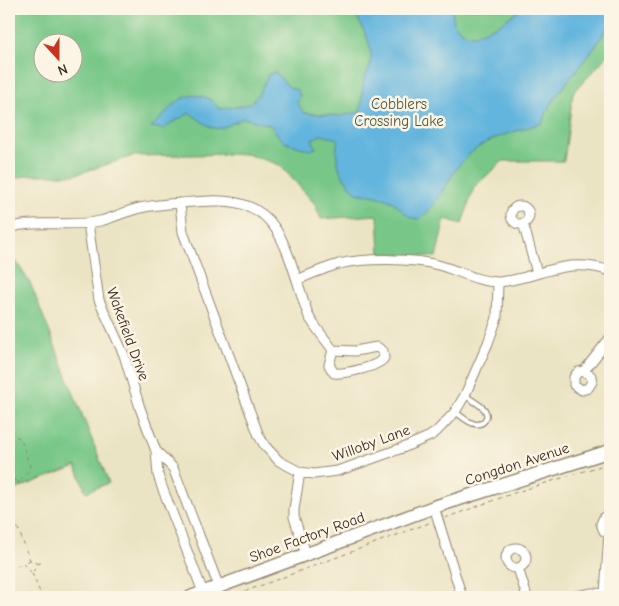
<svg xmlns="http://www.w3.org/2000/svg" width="619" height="606" viewBox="0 0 619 606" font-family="'Comic Neue',sans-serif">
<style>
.green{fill:#78c788;stroke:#5a7853;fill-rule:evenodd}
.water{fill:#63b5de;stroke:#4f707e}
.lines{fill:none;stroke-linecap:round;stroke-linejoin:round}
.lane-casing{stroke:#938771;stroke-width:7}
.street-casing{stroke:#938771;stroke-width:11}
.secondary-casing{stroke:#938771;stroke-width:15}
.path{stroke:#938771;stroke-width:1;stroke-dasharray:4 4;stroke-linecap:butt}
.lane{stroke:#fff;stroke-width:4.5}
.street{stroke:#fff;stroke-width:9}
.secondary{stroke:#fff;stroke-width:12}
.labels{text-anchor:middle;stroke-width:5;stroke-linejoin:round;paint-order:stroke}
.park-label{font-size:15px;fill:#4d593e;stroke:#fcf5e5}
.street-label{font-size:15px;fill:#3b2a1e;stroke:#fcf5e5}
</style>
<rect width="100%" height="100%" fill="#fcf5e5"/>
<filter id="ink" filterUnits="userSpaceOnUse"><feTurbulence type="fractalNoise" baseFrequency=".02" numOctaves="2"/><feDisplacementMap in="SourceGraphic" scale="10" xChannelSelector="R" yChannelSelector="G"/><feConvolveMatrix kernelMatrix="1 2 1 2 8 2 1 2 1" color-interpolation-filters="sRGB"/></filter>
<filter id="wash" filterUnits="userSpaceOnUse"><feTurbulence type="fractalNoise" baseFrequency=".0096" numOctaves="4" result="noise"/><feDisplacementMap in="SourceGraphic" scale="20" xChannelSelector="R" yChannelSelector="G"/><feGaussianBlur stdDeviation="1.12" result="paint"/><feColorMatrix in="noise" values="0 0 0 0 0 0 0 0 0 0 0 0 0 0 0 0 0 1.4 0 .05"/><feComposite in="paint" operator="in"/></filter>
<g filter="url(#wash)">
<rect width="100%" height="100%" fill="#ebe4c4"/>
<path class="green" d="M9,9H610V53L573,93L564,161H503L474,187L462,224L445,219L436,257L380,253L378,215L321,219L315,204L280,165L246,154L133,156L74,175H27L9,181ZM42,42H72V72H42Z
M16,261L31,285L109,483L86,492L76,466L9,492V264Z"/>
<path class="water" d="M353,9H452L454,23L459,29L467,34L474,35L498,25L521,9H610V24L595,47L557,95L549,107L542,123C511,133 481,138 460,164C451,174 430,217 418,219C408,220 400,207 393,202C384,197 369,194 359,194C341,179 333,162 338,139L321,135L312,139L316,148L310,150L284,142L270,125L243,118C213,133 217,132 190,113L171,123L164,129L151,127C168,114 179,89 204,97C212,100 214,102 219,109C255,104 252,108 268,75L275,72L289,87L297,90L300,95L297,103L304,113L340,116L360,112C363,101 361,91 364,80C365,75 369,71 370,65C375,47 361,25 353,9Z"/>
</g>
<g filter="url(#ink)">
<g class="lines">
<defs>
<path id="lane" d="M455,412C460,415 466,421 472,423C481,427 490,419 485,410C480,404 471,400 465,395"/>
<path id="street" d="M180,203L183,232L259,436L265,446L279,461L300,472L314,474L337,471L349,467L405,447L430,436L437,431L455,412L465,395L488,343L497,318L498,282
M511 215a9 9 0 1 1 18 0a9 9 0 1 1-18 0Z
M88,223L99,300L124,355L140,408L156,451L158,475L162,487L203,592
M523,223L537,273
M9,228C38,219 70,228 100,221C113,218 126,211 140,208C153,205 167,204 181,203C215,200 253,195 275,228C290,250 299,290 309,317L315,326L333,350L355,351L377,347L383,351L384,358C378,367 345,374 334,373L329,365L333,350
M297,280C311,274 325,268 339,264C365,258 412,258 438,265C458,270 477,282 499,282C508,281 517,279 525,277C557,268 578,260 610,271
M584,371L591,376L592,382L588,388L582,390L574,385V377L578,372L584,371L610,338
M156,451L173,468L219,587
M300,472L294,509V517L306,554
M434,507L462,597
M610,515L604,517L601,524L604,531L610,533
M506 558a10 10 0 1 1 20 0a10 10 0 1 1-20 0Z
M518,568L527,597
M605,594L609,533
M572,597L592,593L609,594"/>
<path id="secondary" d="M191,597L434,507L610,451"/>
</defs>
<use href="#lane" class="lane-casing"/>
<use href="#street" class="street-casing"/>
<use href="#secondary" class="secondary-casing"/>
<path class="path" d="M9,432L21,439L30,467L24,478L18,481L9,480
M18,481L20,487
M9,505L30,560
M445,518L517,492L610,463
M38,564L30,560L23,564L32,573L38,564L42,562
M9,569L22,564
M32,573L42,597
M230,597L429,523"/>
<use href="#lane" class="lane"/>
<use href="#street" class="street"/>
<use href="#secondary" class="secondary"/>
</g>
</g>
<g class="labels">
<g class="park-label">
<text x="399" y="109">Cobblers<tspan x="399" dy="17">Crossing Lake</tspan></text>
</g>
<g class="street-label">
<text transform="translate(128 334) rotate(70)" y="5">Wakefield Drive</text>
<text transform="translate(371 443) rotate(-20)" y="5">Willoby Lane</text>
<text transform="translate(517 464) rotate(-18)" y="5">Congdon Avenue</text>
<text transform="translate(307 537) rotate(-20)" y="5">Shoe Factory Road</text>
</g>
</g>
<rect width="619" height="606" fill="none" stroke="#fcf5e5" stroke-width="30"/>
<g transform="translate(58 58) rotate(159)"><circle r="24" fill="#fcf5e5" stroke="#afa495"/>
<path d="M0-4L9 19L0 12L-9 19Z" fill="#c8321e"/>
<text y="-8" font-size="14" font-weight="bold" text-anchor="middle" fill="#3b2a1e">N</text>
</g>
</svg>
